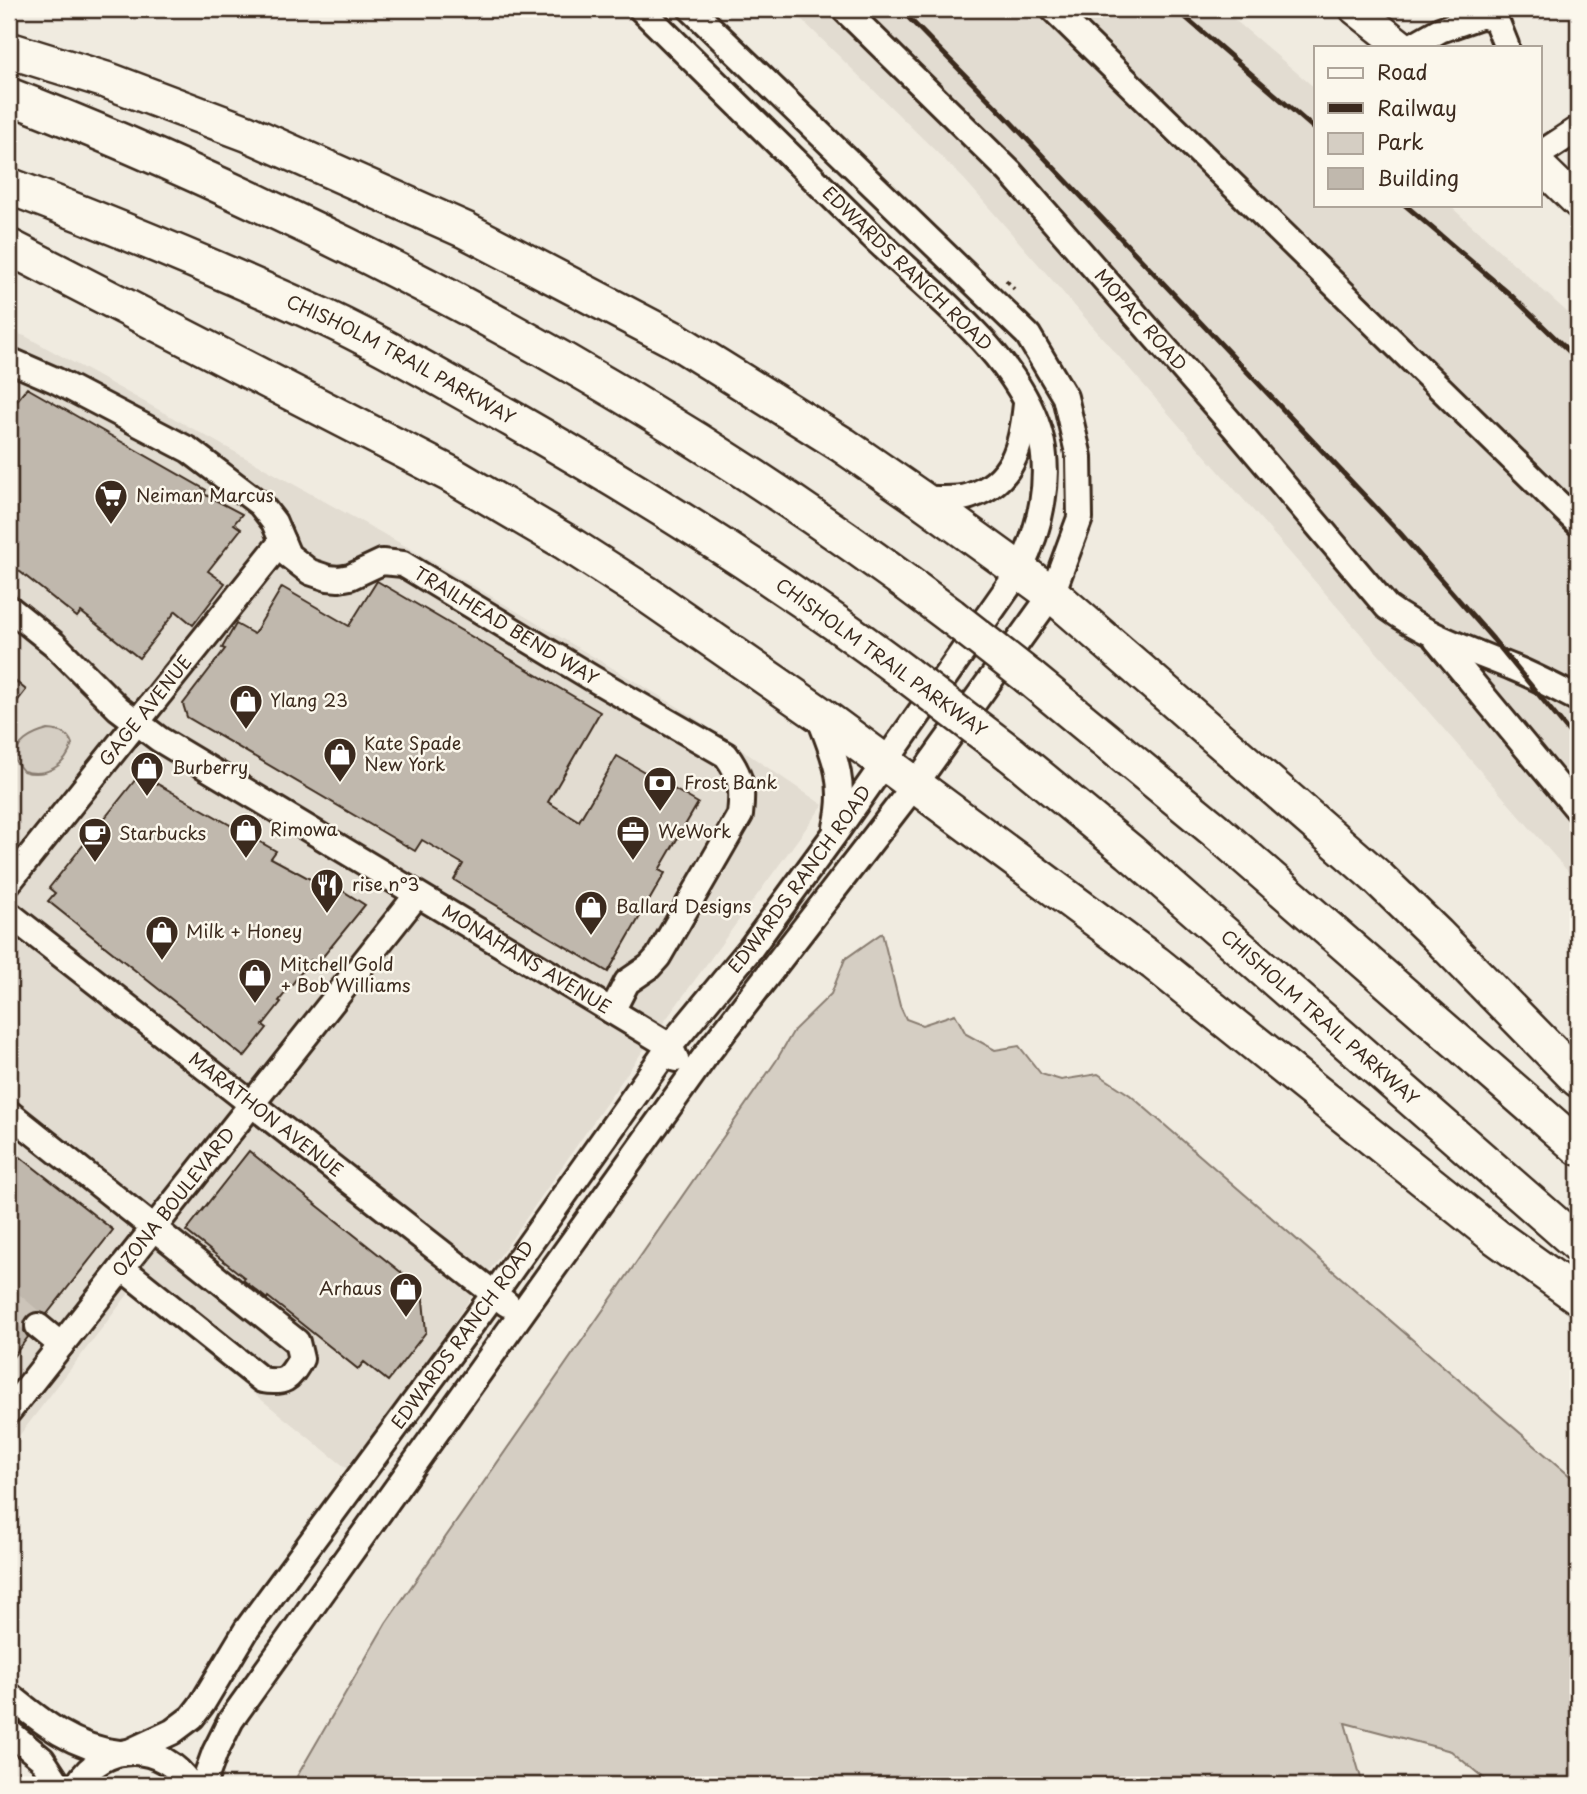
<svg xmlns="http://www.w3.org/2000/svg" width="1587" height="1794" viewBox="0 0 1587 1794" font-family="'Playpen Sans',sans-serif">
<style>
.built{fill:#e2dcd1}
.green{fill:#d5cec3;stroke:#887c70;stroke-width:2}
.building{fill:#c0b8ad;stroke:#3b2a1e;stroke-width:2}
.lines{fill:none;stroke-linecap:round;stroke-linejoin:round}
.minor-tunnel{stroke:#ccc4b9;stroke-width:24;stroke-dasharray:24 12;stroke-linecap:butt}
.minor-casing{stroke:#3b2a1e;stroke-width:30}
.major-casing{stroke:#3b2a1e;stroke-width:35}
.highway-casing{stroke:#3b2a1e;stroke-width:40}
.path{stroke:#3b2a1e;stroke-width:3.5;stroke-dasharray:5 5;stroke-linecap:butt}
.minor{stroke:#fbf7ec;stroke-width:24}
.major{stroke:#fbf7ec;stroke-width:30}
.highway{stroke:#fbf7ec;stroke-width:35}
.rail{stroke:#3b2a1e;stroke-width:5}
.highway-bridge-casing{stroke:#3b2a1e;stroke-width:40;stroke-linecap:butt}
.highway-bridge{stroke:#fbf7ec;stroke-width:35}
.labels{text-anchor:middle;stroke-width:5;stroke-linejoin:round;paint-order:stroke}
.street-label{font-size:18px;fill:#3b2a1e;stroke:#fbf7ec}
.poi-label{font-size:18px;fill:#3b2a1e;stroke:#fbf7ec;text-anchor:start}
</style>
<rect width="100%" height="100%" fill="#f0ebe0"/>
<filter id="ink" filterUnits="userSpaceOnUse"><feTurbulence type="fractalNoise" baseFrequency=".0143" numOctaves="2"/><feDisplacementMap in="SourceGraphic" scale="14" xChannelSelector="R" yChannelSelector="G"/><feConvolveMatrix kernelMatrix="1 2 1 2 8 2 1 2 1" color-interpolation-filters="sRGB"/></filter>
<g filter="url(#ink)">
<path class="built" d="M791,9H1222L1316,89V205H1449L1578,322V883L964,179Z
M9,331L25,336L418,553L680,708L823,805L637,1059L350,1471L129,1293L9,1449Z"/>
<path class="green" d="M48,730C60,731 68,732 72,744C67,766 44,778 23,771L15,761C14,743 32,734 48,730Z
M882,933L900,1006L906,1019L922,1025L955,1014L966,1034L995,1050L1019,1046L1041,1074L1061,1080L1098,1074L1130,1095L1578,1483V1785H1492L1451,1751L1345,1723L1363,1785H292L386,1623L776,1061L794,1030L831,994L845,959Z
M135,1778L147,1780L159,1785H115Z"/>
<path class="building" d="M27,388L206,490L204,494L242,514L234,524L241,529L208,571L225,583L193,625L176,611L139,658L81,612L77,617L9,563V422L15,413L10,409Z
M377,581L600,712L548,802L579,821L617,756L698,803L659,870L665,873L608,972L454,880L463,864L422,840L415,851L187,717L183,704L225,649L222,648L236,624L254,634L282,587L349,626Z
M9,676L26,690L9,712Z
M140,774L276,851L271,858L275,860L332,891L335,886L365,905L317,964L311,960L279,1001L281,1002L263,1025L267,1028L244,1057L48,901L55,893L49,888Z
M9,1148L113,1230L47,1314L33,1312L26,1317L24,1331L28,1337L9,1362Z
M249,1151L422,1289L426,1332L388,1381L364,1362L358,1369L268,1297L267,1299L243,1280L245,1278L186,1231Z"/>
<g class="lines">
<path class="minor-tunnel" d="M12,1304L38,1326"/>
<defs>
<g id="minor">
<path id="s1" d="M844,9L1010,172L1236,429L1387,607C1425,635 1470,650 1514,668C1536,677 1557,688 1578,699"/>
<path d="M1053,9L1578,523"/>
<path d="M1410,47L1440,30L1483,15L1496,20L1506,45"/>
<path d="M1540,154L1578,129"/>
<path id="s2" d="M9,360L55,380L189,450L260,504L274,522L288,555L310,572L328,578L339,579L350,577L382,562L403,564L592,678L726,755C742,777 743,788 740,815L658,957L649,967L627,982L612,1011"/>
<path d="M921,499C936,498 957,501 970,496C1014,482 1022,444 1026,404"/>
<path id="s3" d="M9,608L54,644L118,708L159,739L670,1046L676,1059"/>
<path d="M1436,639L1578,810"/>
<path d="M818,714C834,755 847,782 836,827"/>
<path id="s4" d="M9,882L282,541"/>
<path id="s5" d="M9,914L507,1304"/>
<path d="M9,1113L297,1342L301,1359C289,1378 287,1384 262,1380L122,1268"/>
<path d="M38,1326L61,1345"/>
<path id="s6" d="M9,1411L417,895"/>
<path d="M9,1695C43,1723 74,1748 119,1753"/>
<path d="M9,1732L42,1759L59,1785"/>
<path id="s7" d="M129,1752L172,1732L192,1717L202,1704L247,1629L494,1294L670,1046L751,948L834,835L1020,570C1040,529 1053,477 1039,431C1016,354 929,291 872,236C795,160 718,84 641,9"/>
<path d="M77,1785C105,1740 162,1742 190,1785"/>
<path d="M203,1785L215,1752L231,1720L706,1055L914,786L1052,594L1080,518L1079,457L1065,397L1028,335L691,9"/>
</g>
<path id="major" d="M1355,9L1403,47
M1540,166L1578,203"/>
<g id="highway">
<path d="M9,50L109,81L247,133L465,230L675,340L843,445L921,499L1052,594L1377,877L1437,935L1578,1079"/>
<path d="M9,96C98,130 186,169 273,210C512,322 740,456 951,616"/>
<path id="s8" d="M9,186C116,226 222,271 326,318C390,348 451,385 512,419C648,497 782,580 907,675"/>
<path d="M9,247L450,474L564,541L645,593L818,713L1155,963L1496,1237L1578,1296"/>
<path d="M1029,677L1215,830L1578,1147"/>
<path id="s9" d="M1011,754L1130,852L1578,1244"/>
</g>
</defs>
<use href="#minor" class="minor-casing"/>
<use href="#major" class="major-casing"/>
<use href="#highway" class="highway-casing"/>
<path class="path" d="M1006,280L1014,289"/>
<use href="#minor" class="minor"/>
<use href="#major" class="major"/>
<use href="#highway" class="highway"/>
<path class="rail" d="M900,9L1005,116L1400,533L1493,639L1578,743
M1176,9L1316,130
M1405,205L1513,297L1578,360"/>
<defs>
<path id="highway-bridge" d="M951,616L1029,677
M907,675L1011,754"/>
</defs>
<use href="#highway-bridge" class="highway-bridge-casing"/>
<use href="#highway-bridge" class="highway-bridge"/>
</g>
</g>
<defs>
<symbol id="supermarket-pin" viewBox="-11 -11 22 30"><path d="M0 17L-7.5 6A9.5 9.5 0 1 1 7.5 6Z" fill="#3b2a1e" stroke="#fbf7ec"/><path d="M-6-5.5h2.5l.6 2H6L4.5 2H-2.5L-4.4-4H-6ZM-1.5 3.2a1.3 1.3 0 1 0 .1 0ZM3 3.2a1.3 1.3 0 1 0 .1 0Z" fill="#fff"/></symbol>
<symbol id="shop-pin" viewBox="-11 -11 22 30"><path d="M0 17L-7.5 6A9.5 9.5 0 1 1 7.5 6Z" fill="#3b2a1e" stroke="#fbf7ec"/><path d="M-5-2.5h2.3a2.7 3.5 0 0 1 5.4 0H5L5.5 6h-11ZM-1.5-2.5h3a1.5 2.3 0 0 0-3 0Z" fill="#fff"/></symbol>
<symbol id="bank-pin" viewBox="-11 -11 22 30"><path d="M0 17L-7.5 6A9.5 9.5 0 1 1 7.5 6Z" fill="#3b2a1e" stroke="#fbf7ec"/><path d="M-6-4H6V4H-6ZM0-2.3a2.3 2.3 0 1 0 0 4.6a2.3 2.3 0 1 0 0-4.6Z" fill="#fff"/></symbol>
<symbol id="office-pin" viewBox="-11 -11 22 30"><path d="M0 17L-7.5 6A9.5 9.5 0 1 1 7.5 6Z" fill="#3b2a1e" stroke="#fbf7ec"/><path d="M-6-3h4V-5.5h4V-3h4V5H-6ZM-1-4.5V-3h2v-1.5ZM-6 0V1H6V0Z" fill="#fff"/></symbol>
<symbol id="cafe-pin" viewBox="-11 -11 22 30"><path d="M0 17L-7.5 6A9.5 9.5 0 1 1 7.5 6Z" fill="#3b2a1e" stroke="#fbf7ec"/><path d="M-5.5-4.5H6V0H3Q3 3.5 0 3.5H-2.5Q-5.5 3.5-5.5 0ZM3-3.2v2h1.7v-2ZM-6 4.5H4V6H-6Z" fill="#fff"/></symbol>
<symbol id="restaurant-pin" viewBox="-11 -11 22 30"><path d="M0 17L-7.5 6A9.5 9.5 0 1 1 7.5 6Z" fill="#3b2a1e" stroke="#fbf7ec"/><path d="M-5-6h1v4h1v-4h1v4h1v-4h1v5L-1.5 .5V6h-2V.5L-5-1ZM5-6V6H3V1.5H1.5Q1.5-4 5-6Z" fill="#fff"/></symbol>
</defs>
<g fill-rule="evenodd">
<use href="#supermarket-pin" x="92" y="477" width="38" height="52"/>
<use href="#shop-pin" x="227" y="682" width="38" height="52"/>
<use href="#shop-pin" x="321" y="735" width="38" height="52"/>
<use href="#shop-pin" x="128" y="749" width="38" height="52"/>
<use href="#bank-pin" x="641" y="764" width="38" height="52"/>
<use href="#shop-pin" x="227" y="811" width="38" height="52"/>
<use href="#office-pin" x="614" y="813" width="38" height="52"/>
<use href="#cafe-pin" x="76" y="815" width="38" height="52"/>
<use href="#restaurant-pin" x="308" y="866" width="38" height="52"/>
<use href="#shop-pin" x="572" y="888" width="38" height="52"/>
<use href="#shop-pin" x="143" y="913" width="38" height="52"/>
<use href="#shop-pin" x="236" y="956" width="38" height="52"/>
<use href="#shop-pin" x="387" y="1270" width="38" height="52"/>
</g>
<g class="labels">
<g class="street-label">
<text transform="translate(907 269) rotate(44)" y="6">EDWARDS RANCH ROAD</text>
<text dy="6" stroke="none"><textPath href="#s1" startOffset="430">MOPAC ROAD</textPath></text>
<text dy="6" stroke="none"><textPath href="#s8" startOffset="429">CHISHOLM TRAIL PARKWAY</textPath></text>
<text dy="6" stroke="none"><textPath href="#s2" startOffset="595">TRAILHEAD BEND WAY</textPath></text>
<text transform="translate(881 658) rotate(36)" y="6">CHISHOLM TRAIL PARKWAY</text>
<text dy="6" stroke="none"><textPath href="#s4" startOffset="219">GAGE AVENUE</textPath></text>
<text dy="6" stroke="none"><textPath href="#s7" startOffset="1108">EDWARDS RANCH ROAD</textPath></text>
<text dy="6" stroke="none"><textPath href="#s3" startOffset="628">MONAHANS AVENUE</textPath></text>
<text dy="6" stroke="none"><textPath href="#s9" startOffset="406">CHISHOLM TRAIL PARKWAY</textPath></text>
<text dy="6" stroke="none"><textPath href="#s5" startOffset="326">MARATHON AVENUE</textPath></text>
<text dy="6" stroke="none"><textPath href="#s6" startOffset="266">OZONA BOULEVARD</textPath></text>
<text dy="6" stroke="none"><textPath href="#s7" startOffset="541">EDWARDS RANCH ROAD</textPath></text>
</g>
<g class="poi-label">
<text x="136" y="502">Neiman Marcus</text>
<text x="270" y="707">Ylang 23</text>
<text x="364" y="750">Kate Spade<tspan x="364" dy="21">New York</tspan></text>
<text x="172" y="774">Burberry</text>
<text x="684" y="789">Frost Bank</text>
<text x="270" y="836">Rimowa</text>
<text x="658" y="838">WeWork</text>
<text x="119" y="840">Starbucks</text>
<text x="352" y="891">rise n°3</text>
<text x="616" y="913">Ballard Designs</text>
<text x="186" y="938">Milk + Honey</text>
<text x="280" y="971">Mitchell Gold<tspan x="280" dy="21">+ Bob Williams</tspan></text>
<text x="382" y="1295" text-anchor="end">Arhaus</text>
</g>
</g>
<rect width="1587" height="1794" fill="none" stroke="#fbf7ec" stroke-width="35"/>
<rect x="18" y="18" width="1552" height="1759" fill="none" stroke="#3b2a1e" stroke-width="2.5" filter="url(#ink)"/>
<rect x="1314" y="46" width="228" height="161" fill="#fbf7ec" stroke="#aea59a" stroke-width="2"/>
<rect x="1328" y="68" width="35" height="10" fill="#fbf7ec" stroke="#aea59a" stroke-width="2"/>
<text x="1377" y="80" font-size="21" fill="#3b2a1e">Road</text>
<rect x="1328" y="103" width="35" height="10" fill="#3b2a1e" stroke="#aea59a" stroke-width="2"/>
<text x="1377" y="116" font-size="21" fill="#3b2a1e">Railway</text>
<rect x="1328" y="133" width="35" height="21" fill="#d5cec3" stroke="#aea59a" stroke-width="2"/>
<text x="1377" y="150" font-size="21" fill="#3b2a1e">Park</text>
<rect x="1328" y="168" width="35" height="21" fill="#c0b8ad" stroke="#aea59a" stroke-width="2"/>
<text x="1377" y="186" font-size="21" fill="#3b2a1e">Building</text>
</svg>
